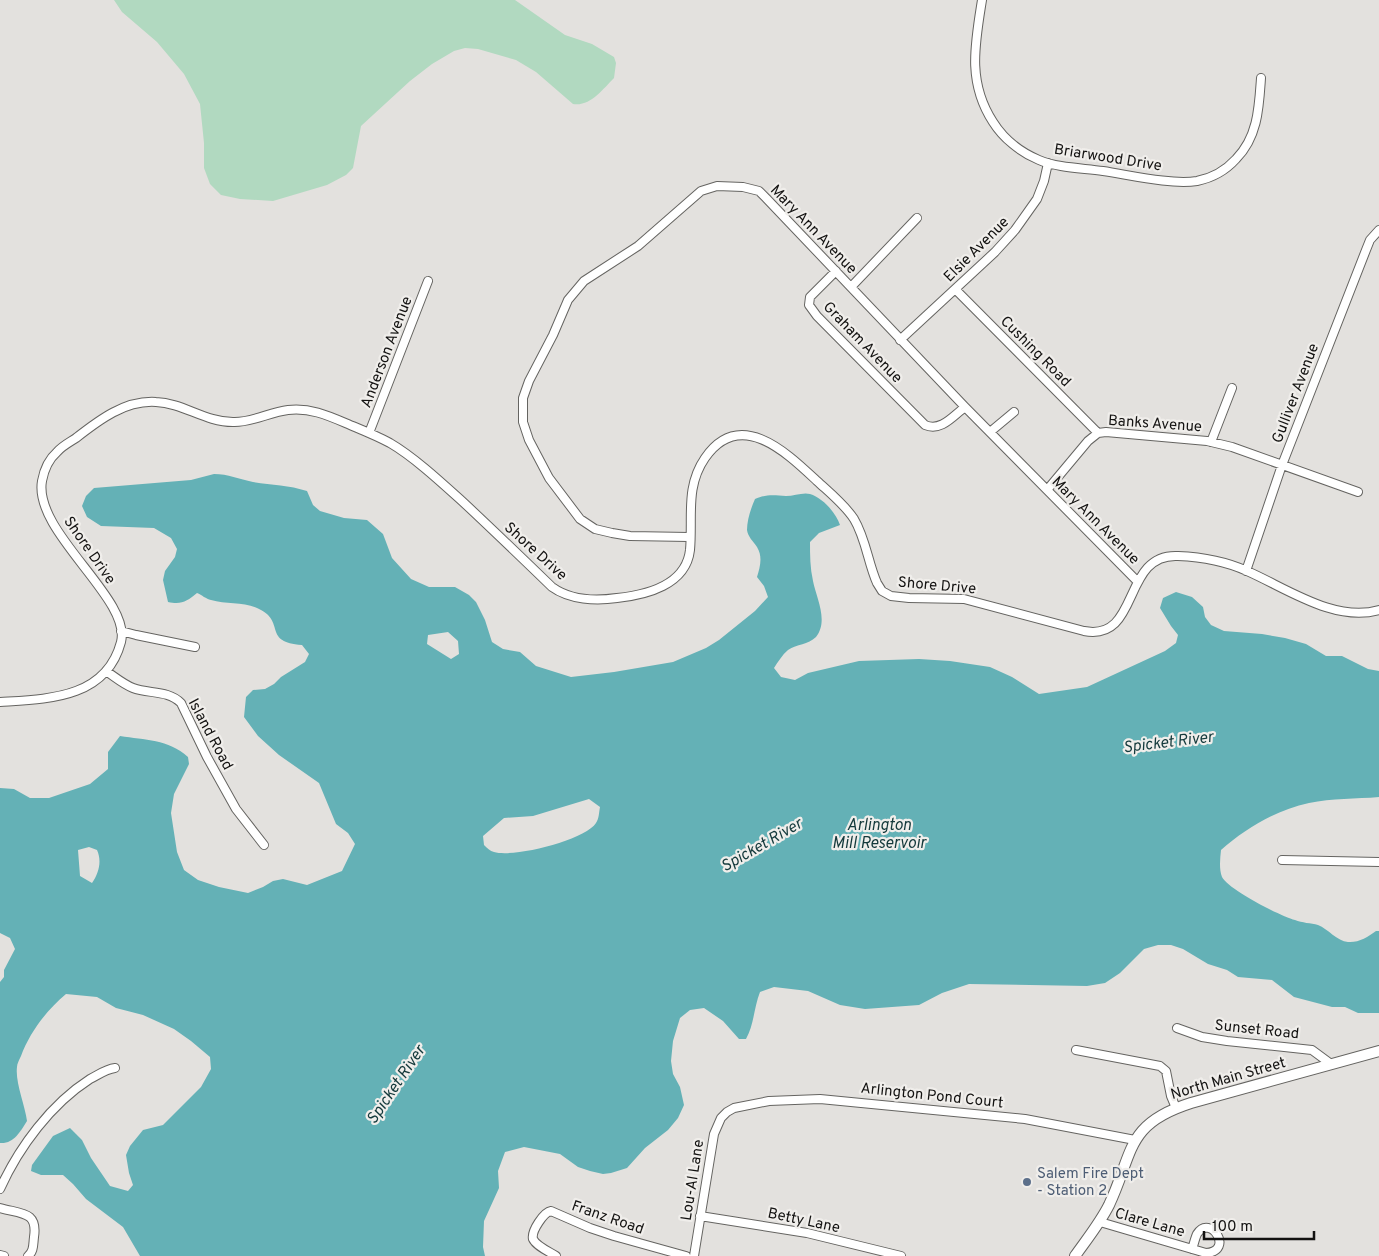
<svg xmlns="http://www.w3.org/2000/svg" width="1379" height="1256" viewBox="0 0 1379 1256" font-family="Overpass,sans-serif">
<style>
.green{fill:#b1d9c0}
.water{fill:#64b1b6;fill-rule:evenodd}
.lines{fill:none;stroke-linecap:round;stroke-linejoin:round}
.minor-casing{stroke:#656461;stroke-width:10}
.tertiary-casing{stroke:#656461;stroke-width:12}
.minor{stroke:#fff;stroke-width:8}
.tertiary{stroke:#fff;stroke-width:10}
.service-dot{fill:#5c6f8a;stroke:#f0eeeb;stroke-width:2}
.labels{text-anchor:middle;stroke-width:4.5;stroke-linejoin:round;paint-order:stroke}
.street-label{font-size:15px;fill:#131211;stroke:#f0eeeb}
.service-label{font-size:15px;fill:#4e5e75;stroke:#f0eeeb;text-anchor:start}
.water-label{font-size:16px;font-style:italic;fill:#13393b;stroke:#f0eeeb}
</style>
<rect width="100%" height="100%" fill="#e3e1de"/>
<path class="green" d="M114,0H515L565,35L592,44L614,57L616,63L614,78C603,89 590,107 573,104L536,72L516,60L478,49L465,48L454,51L432,64L410,81L361,126L353,168L346,175L327,185L273,201L240,199L221,195L210,184L204,168V143L200,104L184,74L157,42L122,12Z"/>
<path class="water" d="M214,474C228,474 239,479 253,482C271,485 289,485 307,491L313,505L320,511L344,518L367,520L383,534L392,558L411,579L429,587H455L469,595L476,602L485,620L492,642L503,649L520,652L536,666L571,677L614,672L673,662L706,648L719,640L755,611L768,597L764,586L757,577C760,567 763,557 757,547C753,541 748,537 747,530C747,520 751,508 755,499C766,494 774,495 786,496C794,496 803,492 810,494C823,498 836,513 840,525L819,533L810,542C810,555 810,568 813,581C816,597 829,621 816,637C808,645 797,644 788,650C782,655 778,662 774,668L781,677L795,680L808,673L859,661L919,659L950,661L990,667L1012,677L1039,694L1087,687L1165,651L1176,643L1178,635L1171,626L1160,608L1163,598L1176,592L1192,597L1203,607L1205,617L1211,625L1224,631L1262,634L1285,638L1306,644L1326,656H1342L1368,669L1379,671V797C1356,799 1332,798 1309,803C1276,810 1246,828 1221,850C1220,859 1219,869 1222,877C1229,890 1280,916 1295,920C1302,923 1311,923 1318,925C1328,929 1337,941 1348,942C1358,943 1368,937 1376,931H1379V1013H1358L1345,1007H1332L1294,997L1272,980L1238,977L1227,970L1208,964L1183,949L1171,945H1158L1144,949L1120,973L1105,983L1087,986L969,984L942,993L919,1005L865,1009L840,1005L808,991L774,987L760,992C754,1007 754,1025 746,1039H739L723,1021L704,1008L690,1010L680,1018L673,1041L671,1061L673,1074L680,1087L684,1105L678,1118L668,1130L645,1148L627,1168L611,1173L603,1174L590,1171L578,1167L560,1154L524,1147L505,1152L498,1171L499,1188L484,1221L483,1247L485,1256H140L123,1227L86,1199L73,1184L63,1175H41L31,1171L32,1165L53,1136L70,1128L82,1140L91,1158L110,1186L128,1191L133,1185L129,1173L126,1155L130,1146L143,1130L163,1125L201,1087L211,1069L210,1057L191,1041L174,1029L143,1015L116,1008L97,997L66,994C46,1011 30,1032 21,1056C19,1060 17,1064 17,1067C15,1082 25,1105 27,1121C20,1132 14,1144 0,1143V982L4,977V970L15,949L10,938L0,933V788L14,789L30,798H49L90,784L108,769V752L120,736C145,740 168,739 188,757L189,764L174,794L171,813L177,852L184,870L198,880L219,887L248,893L263,887L273,881L283,879L307,885L342,871L355,844L348,833L336,824L319,783L279,755L258,736L244,717L246,697L253,690L265,689L274,684L281,677L305,662L309,654L302,645C263,642 285,623 261,610C246,601 227,605 211,600C206,599 202,595 197,593C187,601 182,605 168,602L163,580L165,571L175,557L177,549L171,538L154,528L101,526L87,517L82,506L86,496L94,488L191,480ZM448,632L458,641L459,654L451,659L427,644L428,635ZM589,799L600,807C599,812 599,819 596,823C585,840 514,858 494,852C490,851 487,848 484,845L483,836L504,818L533,816ZM89,847L97,850C102,861 99,873 92,883L80,876L78,850Z"/>
<g class="lines">
<defs>
<path id="minor" d="M982,0C975,44 967,82 993,122C1003,138 1020,152 1039,160C1058,168 1082,168 1103,171C1130,175 1171,185 1197,181C1212,178 1226,170 1236,159C1258,137 1259,107 1261,78
M836,271L810,297L809,305L817,316L925,425C941,432 953,416 965,407
M851,287L917,218
M955,289L1098,433
M900,340L995,252L1015,230L1037,199L1044,181L1048,163
M990,432L1014,412
M369,433L428,281
M1211,442L1232,388
M1047,490L1088,441L1098,433L1106,432L1207,441L1232,447L1358,492
M689,537L630,536L612,533L595,529L580,519L549,478L529,440L523,422V398L529,381L553,335L568,300L584,281L638,246L701,191L717,186L743,187L759,191L766,198L965,407L1137,581
M1246,571L1282,465L1366,250L1370,240L1379,230
M121,631L136,635L195,647
M106,671C115,677 123,684 133,688C149,694 168,690 181,703L207,757L236,809L264,845
M0,702C47,699 106,699 121,642C132,599 33,532 42,481C44,470 49,459 57,452C62,446 70,442 76,438C99,420 125,400 156,402C183,403 205,422 233,422C251,423 270,412 288,410C313,407 333,418 355,427C367,432 379,437 390,443C414,457 442,483 463,502C493,530 522,558 552,587C570,600 596,601 617,598C646,595 686,585 690,550C693,517 685,487 705,458C740,407 787,453 817,481C830,493 845,505 854,519C866,539 868,563 877,583L882,591L891,596L909,598L964,599L1084,631C1141,642 1121,553 1178,556C1202,557 1225,561 1247,571C1286,588 1335,623 1379,610
M1282,860L1379,862
M1177,1028L1202,1037L1227,1041L1312,1050L1331,1064
M1076,1050L1160,1066L1166,1071L1171,1096L1176,1108
M0,1189C19,1147 51,1104 90,1079C98,1075 106,1069 115,1068
M0,1208C21,1214 38,1211 34,1237C33,1245 34,1251 28,1256
M700,1216L807,1233L901,1256
M1100,1222L1206,1253C1235,1251 1210,1213 1197,1234C1195,1238 1194,1244 1192,1249
M0,1255L4,1256
M556,1256C550,1252 536,1246 533,1239C531,1231 544,1212 551,1211L590,1228L614,1236L686,1256
M694,1256L714,1134L721,1118L727,1112L734,1108L769,1101L820,1099L1025,1119L1135,1140"/>
<path id="tertiary" d="M1075,1256C1087,1239 1100,1223 1109,1205C1134,1152 1125,1124 1191,1103L1379,1051"/>
</defs>
<use href="#minor" class="minor-casing"/>
<use href="#tertiary" class="tertiary-casing"/>
<use href="#minor" class="minor"/>
<use href="#tertiary" class="tertiary"/>
</g>
<circle class="service-dot" cx="1027" cy="1182" r="5"/>
<g class="labels">
<g class="street-label">
<text transform="translate(1108 157) rotate(9)" y="5">Briarwood Drive</text>
<text transform="translate(814 229) rotate(46)" y="5">Mary Ann Avenue</text>
<text transform="translate(976 249) rotate(-45)" y="5">Elsie Avenue</text>
<text transform="translate(863 342) rotate(46)" y="5">Graham Avenue</text>
<text transform="translate(1036 351) rotate(45)" y="5">Cushing Road</text>
<text transform="translate(386 352) rotate(-69)" y="5">Anderson Avenue</text>
<text transform="translate(1295 393) rotate(-69)" y="5">Gulliver Avenue</text>
<text transform="translate(1155 423) rotate(4)" y="5">Banks Avenue</text>
<text transform="translate(1096 520) rotate(45)" y="5">Mary Ann Avenue</text>
<text transform="translate(90 550) rotate(55)" y="5">Shore Drive</text>
<text transform="translate(536 551) rotate(42)" y="5">Shore Drive</text>
<text transform="translate(937 585) rotate(5)" y="5">Shore Drive</text>
<text transform="translate(211 734) rotate(62)" y="5">Island Road</text>
<text transform="translate(1257 1029) rotate(6)" y="5">Sunset Road</text>
<text transform="translate(1228 1078) rotate(-16)" y="5">North Main Street</text>
<text transform="translate(932 1095) rotate(6)" y="5">Arlington Pond Court</text>
<text transform="translate(692 1180) rotate(-81)" y="5">Lou-Al Lane</text>
<text transform="translate(608 1217) rotate(19)" y="5">Franz Road</text>
<text transform="translate(804 1220) rotate(12)" y="5">Betty Lane</text>
<text transform="translate(1150 1222) rotate(16)" y="5">Clare Lane</text>
</g>
<g class="service-label">
<text x="1037" y="1178">Salem Fire Dept<tspan x="1037" dy="17">- Station 2</tspan></text>
</g>
<g class="water-label">
<text transform="translate(1168 741) rotate(-7)" y="6">Spicket River</text>
<text x="879" y="830">Arlington<tspan x="879" dy="18">Mill Reservoir</tspan></text>
<text transform="translate(761 844) rotate(-30)" y="6">Spicket River</text>
<text transform="translate(395 1084) rotate(-56)" y="6">Spicket River</text>
</g>
</g>
<path d="M1204 1231v8h110v-8" fill="none" stroke="#131211" stroke-width="2.5"/>
<text x="1212" y="1231" font-size="15" fill="#131211" stroke="#f0eeeb" stroke-width="4" paint-order="stroke">100 m</text>
</svg>
